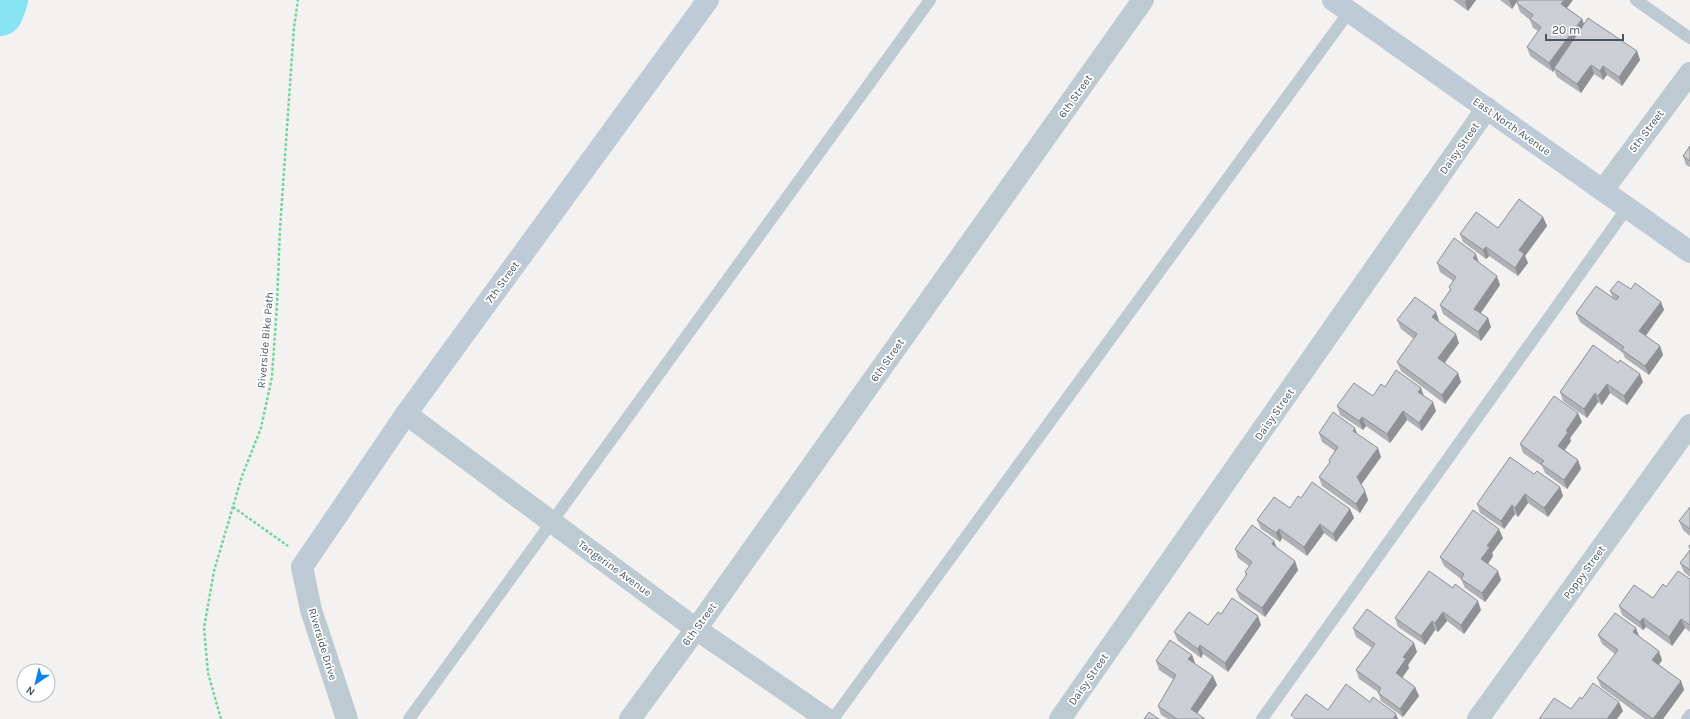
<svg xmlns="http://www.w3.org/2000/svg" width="1690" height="719" viewBox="0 0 1690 719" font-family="Karla,sans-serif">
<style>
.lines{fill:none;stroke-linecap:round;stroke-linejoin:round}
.river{stroke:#88e4f3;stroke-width:46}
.path{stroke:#73d49d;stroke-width:2.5;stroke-dasharray:3 2;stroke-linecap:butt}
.lane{stroke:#becad1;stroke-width:12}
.street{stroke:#becad1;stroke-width:22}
.secondary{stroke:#becbd6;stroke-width:22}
.wall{fill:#afb1b6}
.shaded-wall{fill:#8e9094}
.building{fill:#cbced4;stroke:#8e9094}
.labels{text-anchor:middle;stroke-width:3.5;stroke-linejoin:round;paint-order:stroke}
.street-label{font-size:11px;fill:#475660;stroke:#fff}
</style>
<rect width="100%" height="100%" fill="#f4f1f1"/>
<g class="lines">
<path class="river" d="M0,13L5,0"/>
<path class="path" d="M233,507L288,546
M221,719L208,673L204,628L214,571L242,476L261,428L272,377L277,305L280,229L294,27L298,0"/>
<path class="lane" d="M1636,0L1690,38
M409,719L930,0
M833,719L1349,12
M1262,719L1627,208
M1687,719L1690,715"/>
<path class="street" d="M1603,190L1690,73
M406,414L696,629L827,719
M302,567L311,610L347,719
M630,719L696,629L1143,0
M1060,719L1487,108
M1478,719L1690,425"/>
<path class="secondary" d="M1333,0L1690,252
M302,567L406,414L708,0"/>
</g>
<path class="wall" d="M1453,0H1476L1468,11Z
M1500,0H1518L1512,9Z
M1517,3L1567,8L1582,19L1584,24L1637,51L1640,60L1622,86L1607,75L1603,80L1594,74L1581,93L1557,77L1554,70L1553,72L1530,56L1527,47L1538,31L1533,28L1530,20L1520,12Z
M1690,146V167L1686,165L1683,156Z
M1543,217L1547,226L1525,256L1528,263L1518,276L1489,256L1486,259L1463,242L1460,234L1498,228Z
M1437,263H1479L1500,285L1481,313L1488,318L1491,327L1481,341L1443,314L1440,305L1450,290L1449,287L1453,281L1440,272Z
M1631,289L1661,302L1664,310L1646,336L1660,346L1663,355L1649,375L1625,358L1623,353L1580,322L1576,313L1613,298L1610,291Z
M1436,312L1439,321L1459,343L1445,363L1461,382L1445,404L1401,371L1397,362L1414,339L1401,329L1397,320Z
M1593,345L1643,382L1627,405L1610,393L1602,405L1598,402L1587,418L1563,401L1560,392Z
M1385,387L1421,388L1424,396L1436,411L1422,431L1407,420L1390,443L1366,426L1363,430L1340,415L1337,406L1373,396Z
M1582,422L1570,438L1571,441L1565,450L1578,460L1581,469L1567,489L1545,473L1542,466L1523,453L1520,444Z
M1319,433L1357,434L1381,457L1361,485L1365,491L1368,500L1360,513L1322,486L1319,477L1330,463L1329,460L1335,451L1322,442Z
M1534,474L1560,487L1563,496L1548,517L1528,503L1518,517L1515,514L1504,529L1480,513L1477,504Z
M1301,498L1350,509L1354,518L1336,542L1324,533L1307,556L1282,538L1280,542L1261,529L1257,520L1290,508Z
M1690,507V536L1683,530L1679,521Z
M1503,538L1492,553L1493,556L1488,564L1501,580L1485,602L1465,588L1461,579L1444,566L1440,557Z
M1274,541L1277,548L1295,561L1298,570L1265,617L1240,599L1236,590L1246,576L1245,572L1249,566L1238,558L1235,549Z
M1690,544V577L1684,572L1680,563L1690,550L1688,546Z
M1429,571L1481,610L1464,634L1447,621L1438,632L1435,630L1425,645L1398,627L1395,618Z
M1690,579V632L1685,628L1672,646L1646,627L1643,630L1622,615L1619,606L1653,598L1666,587Z
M1221,614L1261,625L1228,672L1203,654L1201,658L1178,641L1174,632L1208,625Z
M1353,628L1417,652L1408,665L1409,668L1402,678L1419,696L1403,717L1381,701L1378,692L1359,679L1356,670L1372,648L1356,637Z
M1636,628L1639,637L1662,660L1659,665L1681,681L1684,690L1663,719H1645L1601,687L1597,678L1615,654L1602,644L1598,635Z
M1192,655L1195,664L1213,676L1217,685L1197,713L1205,719H1168L1161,715L1158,706L1174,680L1159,670L1156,661Z"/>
<path class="shaded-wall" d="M1466,0H1476L1468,11L1465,2Z
M1509,0H1518L1512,9Z
M1564,0H1573L1564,12L1561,4Z
M1582,19L1585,27L1554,68V70L1553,72L1549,63Z
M1637,51L1640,60L1622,86L1619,77Z
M1591,65L1594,74L1581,93L1577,84Z
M1603,66L1607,75L1603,80L1600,71Z
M1543,217L1547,226L1525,256L1528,263L1518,276L1515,268L1519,250Z
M1486,247L1489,256L1486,259L1483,250Z
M1476,254L1479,263L1473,258Z
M1497,276L1500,285L1477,318L1474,309Z
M1661,302L1664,310L1642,340L1639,331Z
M1436,312L1439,321L1436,326L1432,317Z
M1488,318L1491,327L1481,341L1478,332Z
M1456,334L1459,343L1441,367L1438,358Z
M1660,346L1663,355L1649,375L1645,366Z
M1458,373L1461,382L1445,404L1442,395Z
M1640,374L1643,382L1627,405L1624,396Z
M1607,384L1610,393L1602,405L1598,396Z
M1421,388L1424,397L1418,392Z
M1595,393L1598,402L1587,418L1584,409Z
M1433,402L1436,411L1422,431L1419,423Z
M1403,411L1407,420L1390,443L1387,434Z
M1578,413L1582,422L1570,438L1571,441L1561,455L1558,446L1566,431Z
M1362,417L1366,426L1363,430L1359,421Z
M1355,428L1358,437L1353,431Z
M1378,448L1381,457L1360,486L1357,477Z
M1578,460L1581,469L1567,489L1564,480Z
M1560,487L1563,496L1548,517L1544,508Z
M1365,491L1368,500L1360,513L1356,504Z
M1525,494L1528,503L1518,517L1515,508Z
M1512,505L1515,514L1504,529L1501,521Z
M1350,509L1354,518L1336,542L1333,534Z
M1320,524L1324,533L1307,556L1304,547Z
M1279,529L1282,538L1280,542L1276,533Z
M1499,529L1503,538L1492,553L1493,556L1485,568L1481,559L1487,546Z
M1274,541L1277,549L1272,544Z
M1295,561L1298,570L1265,617L1262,608Z
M1498,571L1501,580L1485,602L1482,593Z
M1478,601L1481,610L1464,634L1461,625Z
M1443,612L1447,621L1438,632L1435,623Z
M1258,616L1261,625L1228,672L1225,663Z
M1643,618L1646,627L1643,630L1640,622Z
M1681,619L1685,628L1672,646L1669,637Z
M1432,621L1435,630L1425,645L1421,636Z
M1636,628L1639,637L1633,632Z
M1414,643L1417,652L1408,665L1409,668L1399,682L1396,673L1403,657Z
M1200,645L1203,654L1201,658L1198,649Z
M1659,651L1662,660L1656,669L1652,660Z
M1192,655L1195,663L1192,668L1188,659Z
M1213,676L1217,685L1194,718L1191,709Z
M1681,681L1684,690L1663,719H1653Z
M1415,687L1419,696L1403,717L1400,709Z
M1619,702L1623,711L1617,719H1607Z
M1396,714L1398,719H1393Z"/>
<path class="building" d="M1519,0H1564L1561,4L1582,19L1549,63L1527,47L1541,27L1530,19L1533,15L1517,3Z
M1588,18L1637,51L1619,77L1603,66L1600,71L1591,65L1577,84L1554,68Z
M1690,146V161L1683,156Z
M1519,199L1543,217L1519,250L1524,254L1515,268L1486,247L1483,250L1460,234L1476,212L1498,228Z
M1454,238L1476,254L1473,258L1497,276L1474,309L1488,318L1478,332L1440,305L1451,289L1449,287L1456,277L1437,263Z
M1618,281L1631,289L1635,283L1661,302L1639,331L1660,346L1645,366L1622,350L1624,347L1576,313L1596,286L1616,300L1619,297L1610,291Z
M1415,297L1436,312L1432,317L1456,334L1438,358L1458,373L1442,395L1397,362L1417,334L1397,320Z
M1593,345L1618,363L1620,360L1640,374L1624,396L1607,384L1598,396L1595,393L1584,409L1560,392Z
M1396,370L1421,388L1418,392L1433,402L1419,423L1403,411L1387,434L1362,417L1359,421L1337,406L1354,383L1373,396L1381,384L1385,387Z
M1554,396L1578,413L1566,431L1568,432L1558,446L1578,460L1564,480L1541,464L1544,461L1520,444Z
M1333,412L1355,428L1353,431L1378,448L1357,477L1365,491L1356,504L1319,477L1330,462L1329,460L1338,447L1319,433Z
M1510,457L1534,474L1537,471L1560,487L1544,508L1525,494L1515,508L1512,505L1501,521L1477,504Z
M1312,482L1350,509L1333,534L1320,524L1304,547L1279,529L1276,533L1257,520L1274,497L1290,508L1298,496L1301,498Z
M1690,507V529L1679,521Z
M1473,510L1499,529L1487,546L1490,547L1481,559L1498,571L1482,593L1461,579L1464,574L1440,557Z
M1252,525L1274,541L1272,544L1295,561L1262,608L1236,590L1247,574L1245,572L1252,562L1235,549Z
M1690,550V570L1680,563Z
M1429,571L1453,588L1455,584L1478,601L1461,625L1443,612L1435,623L1432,621L1421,636L1395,618Z
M1678,571L1690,579V625L1681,619L1669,637L1643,618L1640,622L1619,606L1634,585L1653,598L1663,584L1666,587Z
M1232,598L1258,616L1225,663L1200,645L1198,649L1174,632L1189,612L1208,625L1218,612L1221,614Z
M1367,609L1414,643L1403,657L1406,659L1396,673L1415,687L1400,709L1378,693L1381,688L1356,670L1375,644L1353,628Z
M1615,613L1636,628L1633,632L1659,651L1652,660L1681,681L1653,719L1597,678L1618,650L1598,635Z
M1170,640L1192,655L1188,659L1213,676L1191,709L1205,719H1177L1158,706L1176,675L1156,661Z
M1593,683L1619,702L1607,719H1539L1554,698L1571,709L1580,697L1582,699Z
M1346,684L1370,702L1373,697L1396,714L1393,719H1296L1291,715L1306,694L1328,710Z
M1149,712L1159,719H1144Z"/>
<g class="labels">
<g class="street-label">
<text transform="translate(1075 96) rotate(-55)" y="4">6th Street</text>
<text transform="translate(1512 126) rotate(35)" y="4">East North Avenue</text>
<text transform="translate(1646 131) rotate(-53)" y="4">5th Street</text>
<text transform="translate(1459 148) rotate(-55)" y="4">Daisy Street</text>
<text transform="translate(502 282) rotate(-54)" y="4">7th Street</text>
<text transform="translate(265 340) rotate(-85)" y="4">Riverside Bike Path</text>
<text transform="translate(887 360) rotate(-55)" y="4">6th Street</text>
<text transform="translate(1274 414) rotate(-55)" y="4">Daisy Street</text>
<text transform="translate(615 568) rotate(36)" y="4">Tangerine Avenue</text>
<text transform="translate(1584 572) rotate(-54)" y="4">Poppy Street</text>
<text transform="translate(699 624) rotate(-54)" y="4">6th Street</text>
<text transform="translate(323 644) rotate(73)" y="4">Riverside Drive</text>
<text transform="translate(1088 679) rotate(-55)" y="4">Daisy Street</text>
</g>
</g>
<g transform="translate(36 683) rotate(215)"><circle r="19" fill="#ffffff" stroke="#b5bbbf"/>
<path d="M0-3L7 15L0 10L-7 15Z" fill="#0c81f2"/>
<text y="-6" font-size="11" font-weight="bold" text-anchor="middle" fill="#475660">N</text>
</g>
<path d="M1546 34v6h77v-6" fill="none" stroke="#475660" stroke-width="2"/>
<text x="1552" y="34" font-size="12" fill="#475660" stroke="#ffffff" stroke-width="3" paint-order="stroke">20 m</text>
</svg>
